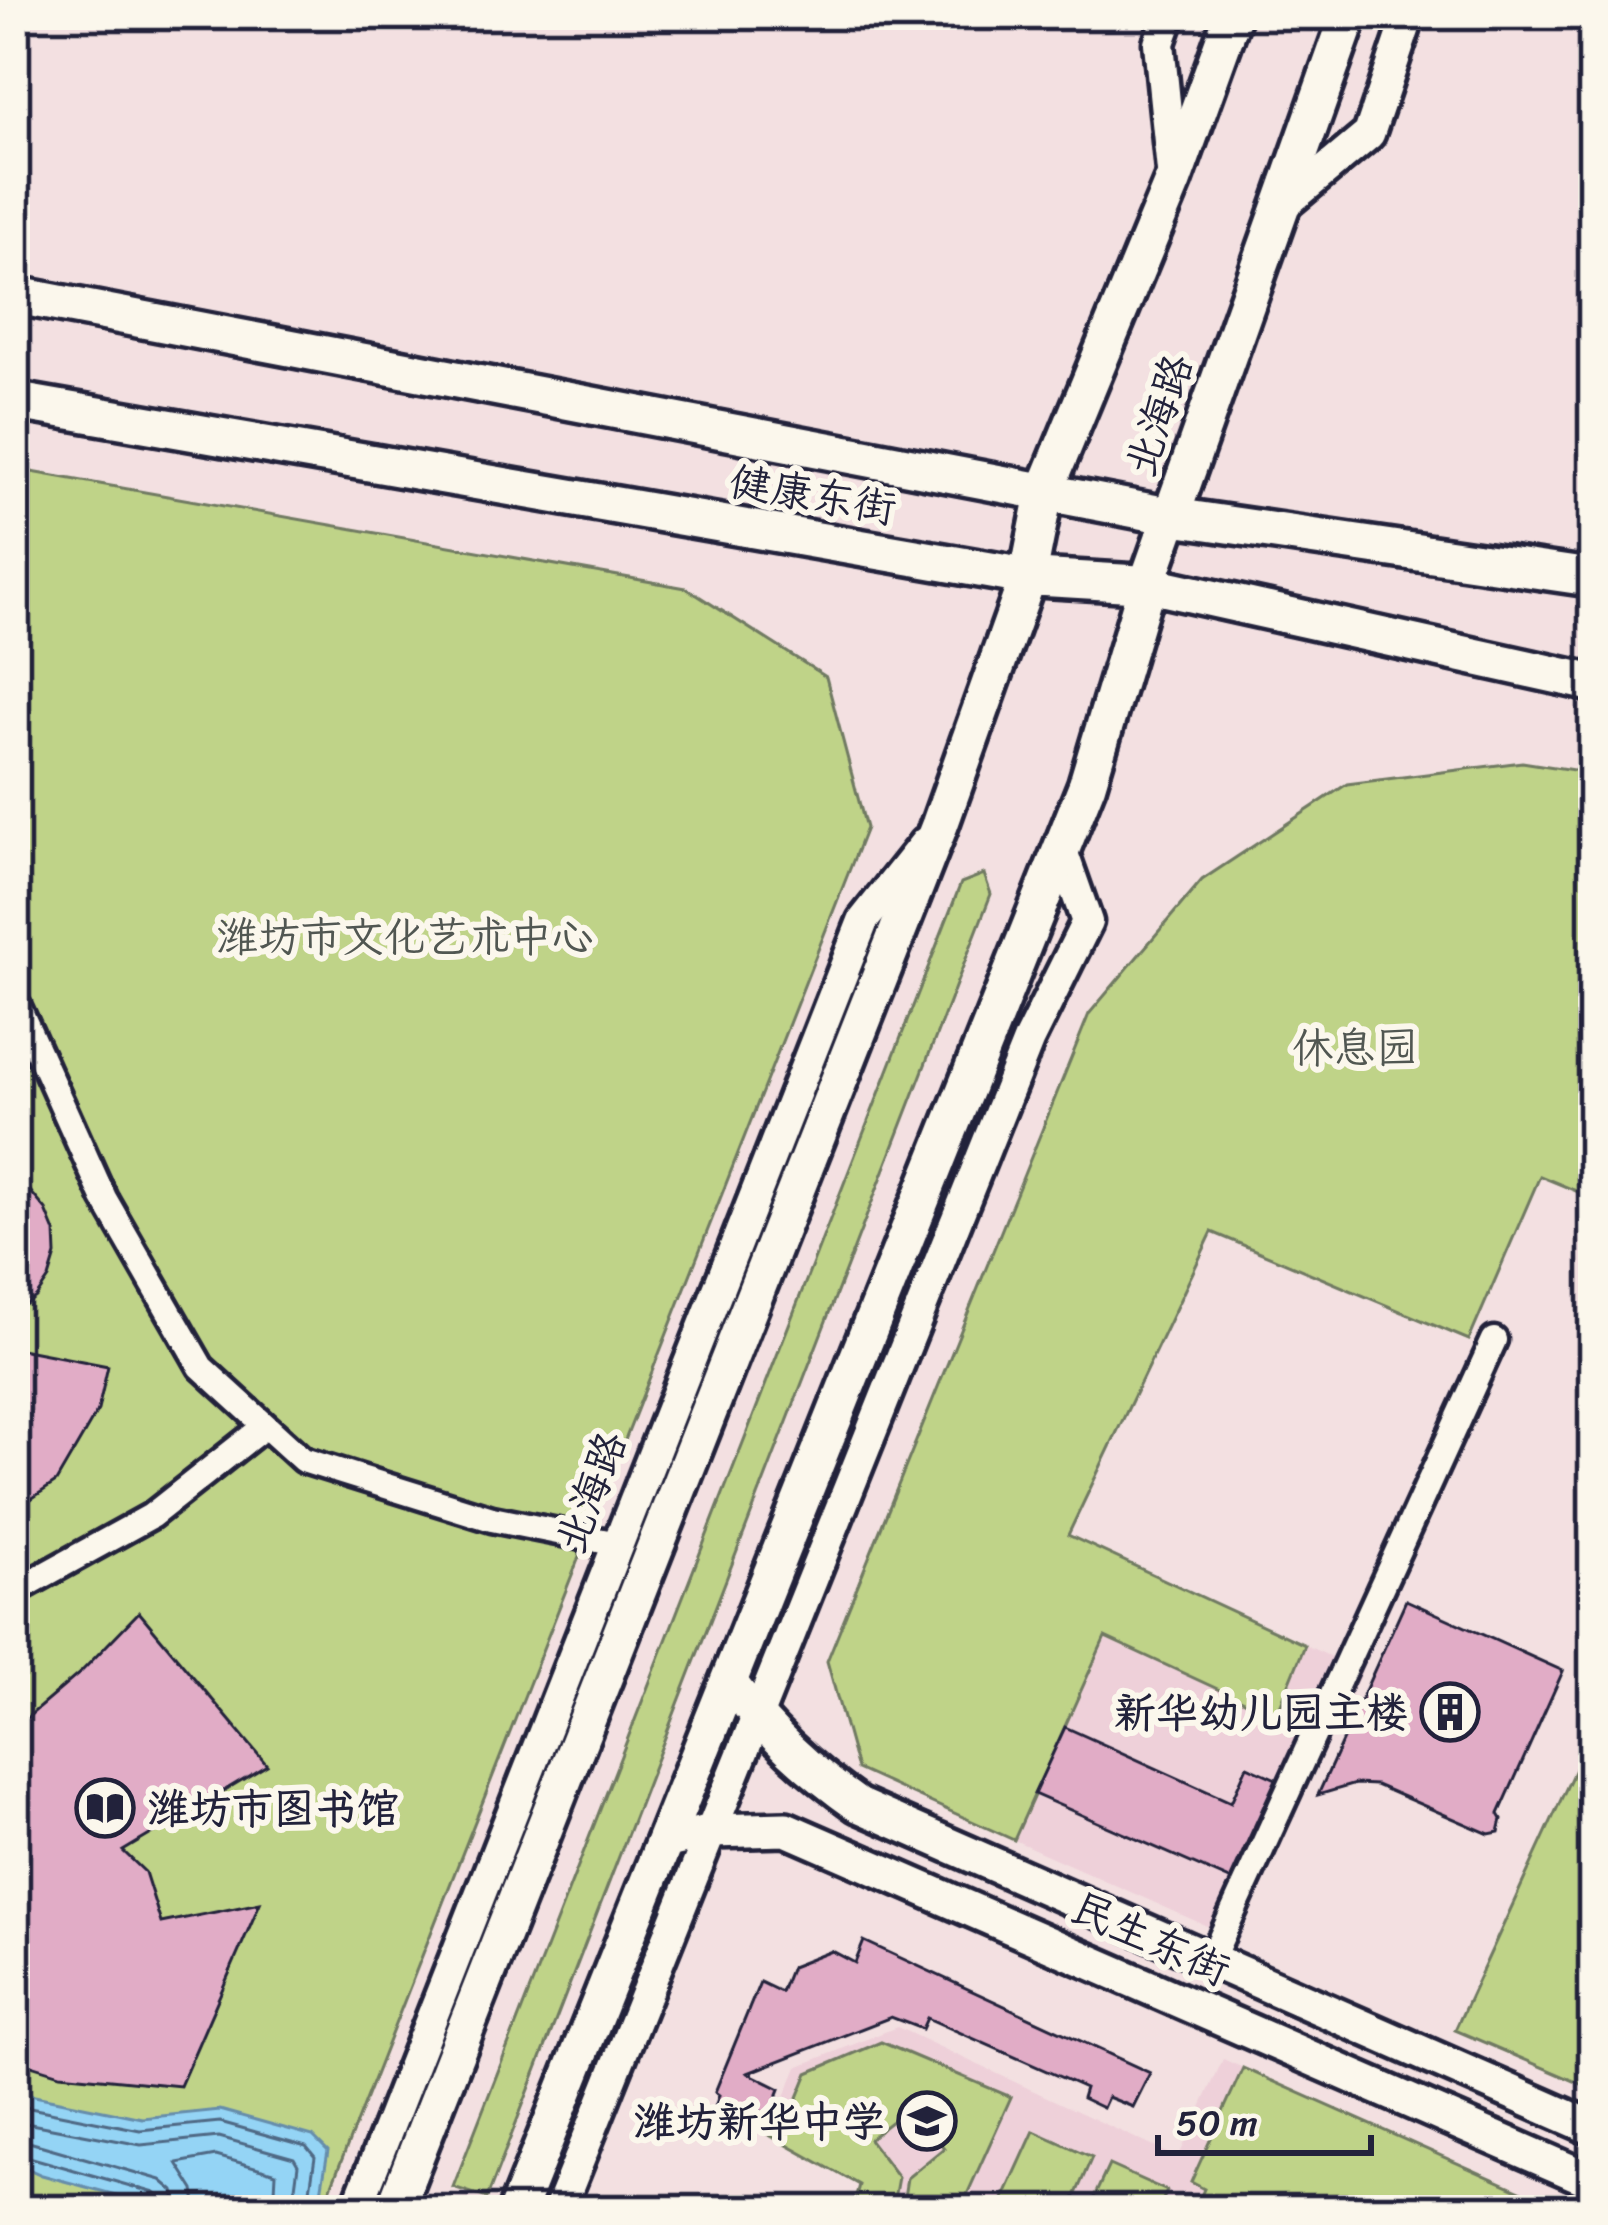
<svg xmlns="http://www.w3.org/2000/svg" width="1608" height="2225" viewBox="0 0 1608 2225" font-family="Sriracha,'LXGW WenKai TC',sans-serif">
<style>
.built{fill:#eed0d9}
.green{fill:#bfd388;stroke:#707a62;stroke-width:3}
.water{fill:#94d4f5;stroke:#668dab;stroke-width:3}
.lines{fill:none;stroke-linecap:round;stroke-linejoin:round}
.shore{stroke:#506985;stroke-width:3}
.building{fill:#e1acc6;stroke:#22223b;stroke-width:3}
.minor-casing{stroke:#22223b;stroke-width:33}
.tertiary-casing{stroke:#22223b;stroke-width:39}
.secondary-casing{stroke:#22223b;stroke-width:42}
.primary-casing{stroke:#22223b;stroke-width:45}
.minor{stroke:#fbf7ec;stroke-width:24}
.tertiary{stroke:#fbf7ec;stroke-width:30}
.secondary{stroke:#fbf7ec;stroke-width:33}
.primary{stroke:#fbf7ec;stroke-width:36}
.labels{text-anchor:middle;stroke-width:12;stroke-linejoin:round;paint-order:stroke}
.street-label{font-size:42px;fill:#22223b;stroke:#fbf7ec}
.park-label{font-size:42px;fill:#515752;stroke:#fbf7ec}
.poi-label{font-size:42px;font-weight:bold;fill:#22223b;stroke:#fbf7ec;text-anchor:end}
</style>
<rect width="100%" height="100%" fill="#f3e0e1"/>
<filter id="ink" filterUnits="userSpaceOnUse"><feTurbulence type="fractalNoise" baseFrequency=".00833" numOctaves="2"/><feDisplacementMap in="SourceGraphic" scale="24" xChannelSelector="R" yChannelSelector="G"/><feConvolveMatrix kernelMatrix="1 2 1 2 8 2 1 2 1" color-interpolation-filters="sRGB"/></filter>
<g filter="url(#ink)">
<path class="built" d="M1105,1637L1276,1716L1305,1645L1362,1671L1236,1939L1014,1840Z
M897,2027L1178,2158L1223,2059L1563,2210H852L859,2185L753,2126L760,2111L770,2115L775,2104L781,2106L797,2067Z"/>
<path class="green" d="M15,469L686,588L826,677L866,828L322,2210H15Z
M1522,762L1593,773V1198L1540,1176L1469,1340L1212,1232L1068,1535L1305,1645L1276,1716L1105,1637L1014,1840L857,1769L827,1661L1089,1014L1202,880L1347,784Z
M984,874L991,894L487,2198L453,2187L961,883Z
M834,1030L846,1036L703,1395L691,1391Z
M986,1056L1000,1062L792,1592L778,1588Z
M676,1428L688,1433L481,1964L468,1962Z
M1593,1730V2089L1455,2030Z
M672,1876L677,1888L620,2026L606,2021L660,1879Z
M881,2042L1011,2097L960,2210H902L907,2178L944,2148L911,2106L869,2139L898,2177L892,2210H852L859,2185L753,2126L760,2111L788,2122L808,2073Z
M1243,2068L1563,2210H1484L1459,2199L1453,2210H1195L1204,2189L1191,2182Z
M580,2083L594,2090L546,2210H533Z
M1034,2131L1092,2157L1069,2210H998Z
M1109,2165L1167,2191L1158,2210H1088Z"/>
<path class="water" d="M15,2092L142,2118L220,2110L313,2136L328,2151L318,2210H171L42,2175L15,2163Z"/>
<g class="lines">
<path class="shore" d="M15,2105L140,2130L220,2122L306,2146L315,2157L307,2210
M15,2121L141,2145L219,2137L294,2158L298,2165L292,2210
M15,2138L161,2180L174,2191L178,2210
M15,2153L155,2193L162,2200L163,2210
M197,2210L194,2190L177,2163L216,2156L276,2173L274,2210"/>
</g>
<path class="building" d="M15,1173L46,1210L55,1232L56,1255L49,1278L36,1297L15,1312Z
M15,1348L108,1366L98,1410L56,1482L15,1510Z
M1406,1600L1563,1671L1499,1814L1502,1819L1499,1832L1489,1834L1376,1785L1355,1784L1318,1795Z
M139,1612L267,1765L123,1851L145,1872L161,1923L260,1903L180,2086L60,2074L15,2060V1728L81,1672Z
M1065,1727L1231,1802L1247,1766L1276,1779L1230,1880L1034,1794Z
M864,1941L1150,2073L1133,2107L1108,2097L1103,2108L1082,2098L1085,2088L927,2018L922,2029L891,2017L748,2073L780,2089L770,2115L760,2111L753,2126L715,2107L719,2095L715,2092L760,1982L781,1992L791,1967L832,1951L855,1963Z"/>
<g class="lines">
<defs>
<path id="minor" d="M15,1000L104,1198L201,1367L303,1460L492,1519L618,1544
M15,1591L151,1516L265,1426
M1211,1960L1494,1340"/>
<path id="tertiary" d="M1169,15L1159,43L1173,181
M1279,209L1369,134L1409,15
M356,2210L863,921L925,843
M559,2210L1029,1039L1087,922L1061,848"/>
<path id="secondary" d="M729,1680C765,1731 808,1770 858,1805L1593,2128
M664,1842L712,1831L786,1829L1593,2181"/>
<path id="primary" d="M15,295L1170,516L1593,578
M15,401L1028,577L1147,584L1593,683
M394,2210L940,824L1028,577L1045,491L1173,181L1233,15
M517,2210L1087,785L1147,584L1349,15"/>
</defs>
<use href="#minor" class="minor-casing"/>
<use href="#tertiary" class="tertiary-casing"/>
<use href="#secondary" class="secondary-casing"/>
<use href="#primary" class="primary-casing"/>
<use href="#minor" class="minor"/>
<use href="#tertiary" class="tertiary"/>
<use href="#secondary" class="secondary"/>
<use href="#primary" class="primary"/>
</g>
</g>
<defs>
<symbol id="building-ring" viewBox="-11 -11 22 22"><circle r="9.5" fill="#fbf7ec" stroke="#22223b" stroke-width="1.5"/><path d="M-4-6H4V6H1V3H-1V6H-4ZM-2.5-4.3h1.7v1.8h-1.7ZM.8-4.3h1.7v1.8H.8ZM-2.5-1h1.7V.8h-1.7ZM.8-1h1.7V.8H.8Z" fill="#22223b"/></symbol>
<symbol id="library-ring" viewBox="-11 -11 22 22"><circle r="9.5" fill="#fbf7ec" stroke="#22223b" stroke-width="1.5"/><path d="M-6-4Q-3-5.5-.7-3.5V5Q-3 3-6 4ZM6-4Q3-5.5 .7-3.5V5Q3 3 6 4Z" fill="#22223b"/></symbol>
<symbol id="school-ring" viewBox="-11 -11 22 22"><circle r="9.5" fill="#fbf7ec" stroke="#22223b" stroke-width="1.5"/><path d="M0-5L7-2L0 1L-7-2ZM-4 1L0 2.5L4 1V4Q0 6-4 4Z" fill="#22223b"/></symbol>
</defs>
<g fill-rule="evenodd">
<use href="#building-ring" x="1417" y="1679" width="66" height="66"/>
<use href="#library-ring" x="72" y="1775" width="66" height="66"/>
<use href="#school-ring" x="894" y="2088" width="66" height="66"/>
</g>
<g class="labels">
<g class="street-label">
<text transform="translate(1158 415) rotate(-71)" y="15">北海路</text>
<text transform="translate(813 494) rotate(10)" y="15">健康东街</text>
<text transform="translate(590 1492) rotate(-69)" y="15">北海路</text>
<text transform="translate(1151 1938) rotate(24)" y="15">民生东街</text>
</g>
<g class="park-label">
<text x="405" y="951">潍坊市文化艺术中心</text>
<text x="1355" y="1062">休息园</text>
</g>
<g class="poi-label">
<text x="1408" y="1727">新华幼儿园主楼</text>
<text x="147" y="1823" text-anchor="start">潍坊市图书馆</text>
<text x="885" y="2136">潍坊新华中学</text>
</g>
</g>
<rect width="1608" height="2225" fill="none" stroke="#fbf7ec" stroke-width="60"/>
<rect x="30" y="30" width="1548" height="2165" fill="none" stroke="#22223b" stroke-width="4.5" filter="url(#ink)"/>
<path d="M1158 2135v18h213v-18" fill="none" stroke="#22223b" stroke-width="6"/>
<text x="1176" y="2135" font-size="36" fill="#22223b" stroke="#fbf7ec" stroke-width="9" paint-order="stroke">50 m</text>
</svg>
